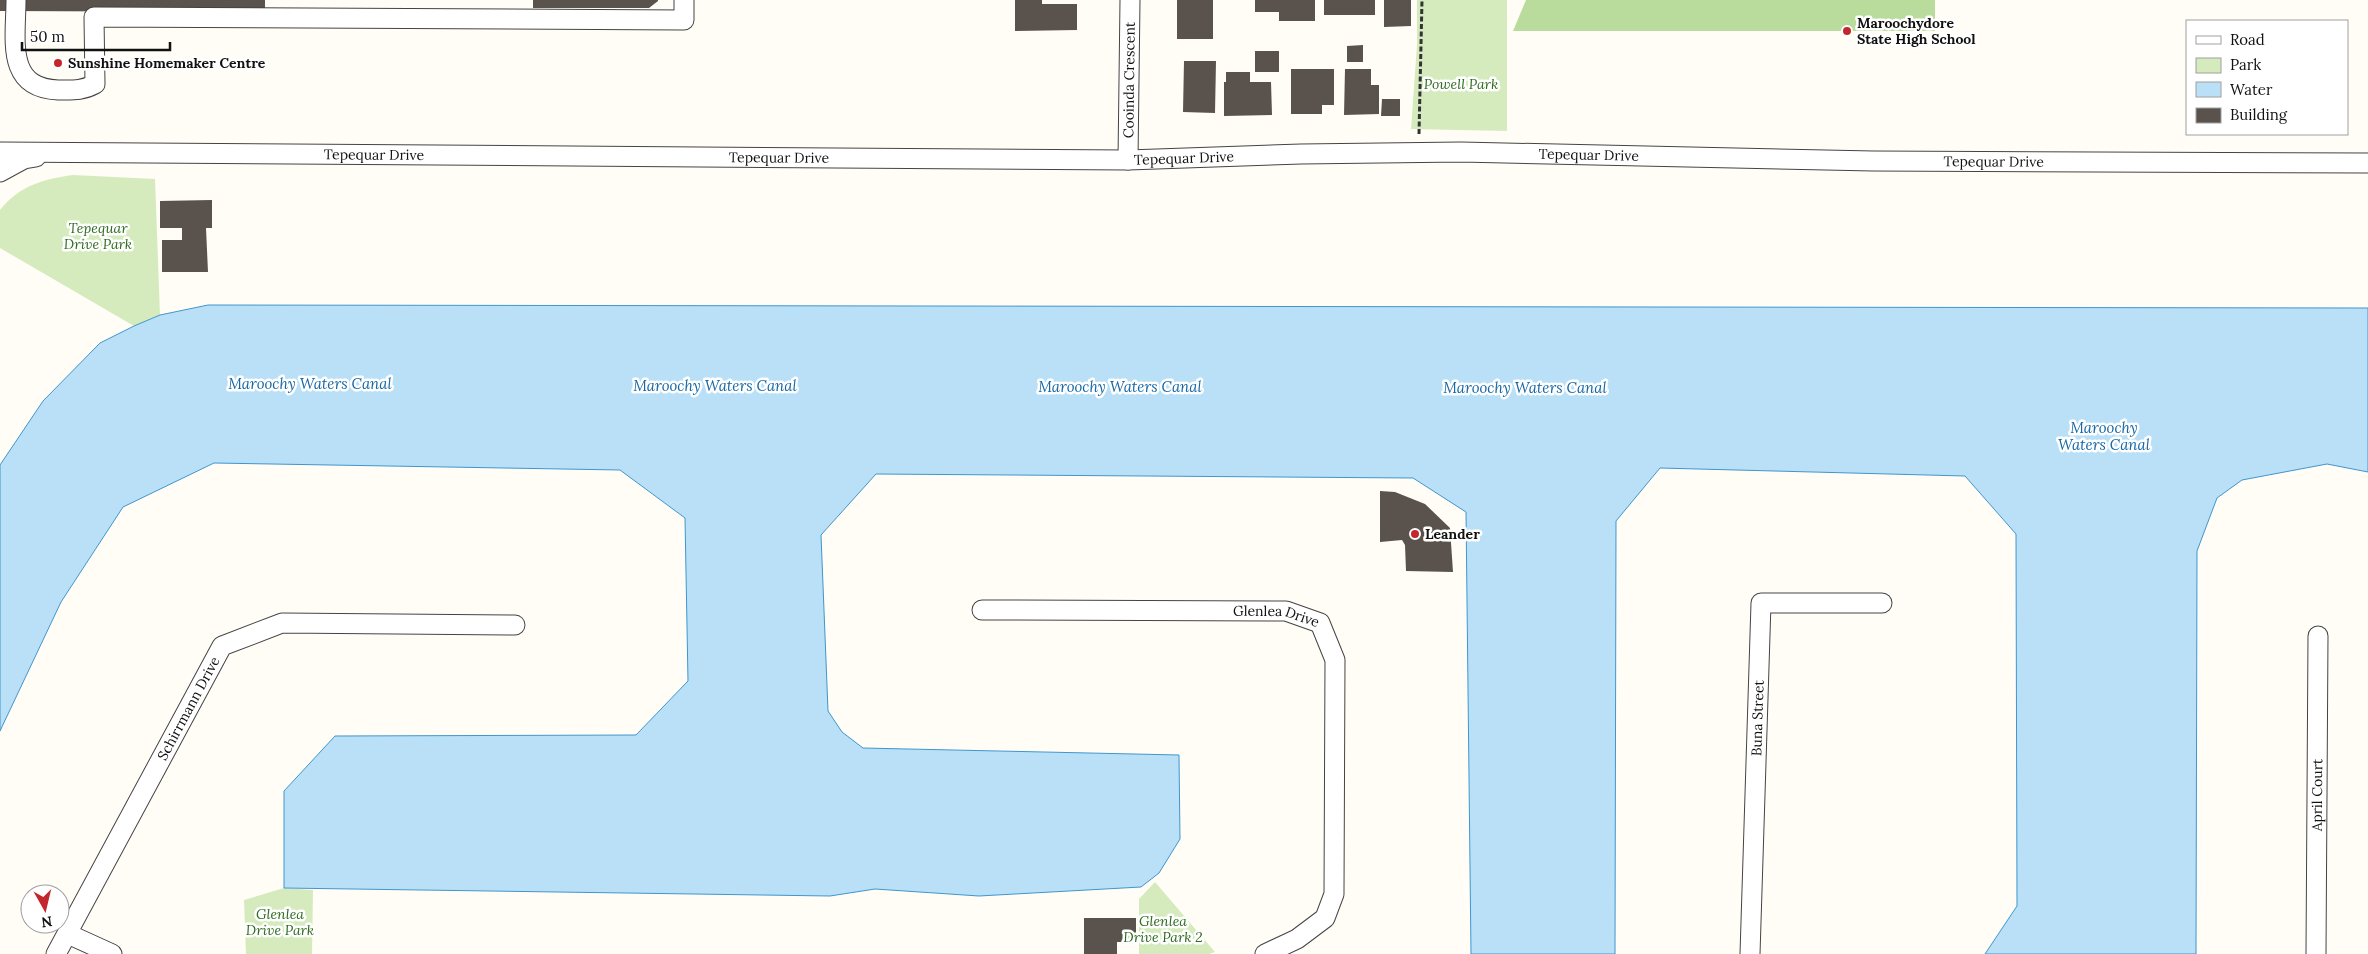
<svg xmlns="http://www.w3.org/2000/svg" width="2368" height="954" viewBox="0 0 2368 954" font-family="Lora,serif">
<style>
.green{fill:#d5ebbd}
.forest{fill:#b9dc9c}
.water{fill:#b9e0f7;stroke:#3f96cf}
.building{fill:#5a524d}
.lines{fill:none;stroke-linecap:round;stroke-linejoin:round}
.minor-casing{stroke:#444;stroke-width:21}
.path{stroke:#333;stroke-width:3;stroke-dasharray:5 2.5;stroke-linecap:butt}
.minor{stroke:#fff;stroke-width:19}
.poi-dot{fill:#c4262e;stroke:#fff;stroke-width:2}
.labels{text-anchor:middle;stroke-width:5;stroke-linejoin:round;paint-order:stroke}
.poi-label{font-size:14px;font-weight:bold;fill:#111;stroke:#fff;text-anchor:start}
.street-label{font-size:14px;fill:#111;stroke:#fff}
.park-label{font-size:14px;font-style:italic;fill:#2f6b1f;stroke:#fff}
.water-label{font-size:15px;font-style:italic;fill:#1768a6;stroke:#fff}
</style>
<rect width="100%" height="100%" fill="#fffdf5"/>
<path class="green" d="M1417,0H1507V131L1411,129L1417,45Z
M73,175L155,179L160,315L134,326L0,248V210C19,186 43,179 73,175Z
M1155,882L1215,952L1209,954H1139V899Z
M284,888L313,890L312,954H246L244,900Z"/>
<path class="forest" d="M1526,0H1935V31H1513Z"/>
<path class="water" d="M208,305L2368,308V472L2327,464L2242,480L2217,498L2197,551L2196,954H1985L2017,906L2016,534L1965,476L1660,468L1616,521L1615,954H1471L1466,512L1413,478L876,474L821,535L828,711L842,732L863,748L1179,755L1180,839L1159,873L1141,887L979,896L875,889L830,896L284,888V791L335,736L636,735L688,681L685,518L620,470L214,463L123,507L61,602L0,731V465L43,401L100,343L134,326L160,315Z"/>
<path class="building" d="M0,0H265V12L0,11Z
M533,0H658V1L649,8H533Z
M1015,0H1042V4H1077V30L1015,31Z
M1177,0H1213V39H1177Z
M1255,0H1315V21H1279V12H1255Z
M1324,0H1375V15H1324Z
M1384,0H1411V26L1384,27Z
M1363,45V62H1347V46Z
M1255,51H1279V72H1255Z
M1184,61H1216L1215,113L1183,112Z
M1291,69H1334V105H1322V114H1291Z
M1345,69H1371V85H1379V114L1344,115Z
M1226,72H1250V82H1271L1272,115L1224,116V82H1226Z
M1382,99H1400V116H1381Z
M212,200V228H206L208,272H162V240H182V228H160V201Z
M1380,491L1395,492L1425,504L1450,528L1453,572L1406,571L1405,545L1402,540L1380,542Z
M1084,918H1136V942H1117V954H1084Z"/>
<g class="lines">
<defs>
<g id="minor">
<path d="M16,0C16,39 5,88 58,90C73,90 82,91 95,84L94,17L684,20V0"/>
<path id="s1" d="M0,152L1128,160L1301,154L1461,152L1873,161L2368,163"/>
<path id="s2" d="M1128,160L1130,0"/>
<path d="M0,172L24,159L36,157"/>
<path id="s3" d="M982,610L1286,611L1320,623L1335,660L1334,894L1325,918L1297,939L1265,954"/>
<path d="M68,934L112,954"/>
<path id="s4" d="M56,954L222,646L282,623L515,625"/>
<path id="s5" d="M1750,954L1761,603H1882"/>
<path id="s6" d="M2316,954L2318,636"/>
</g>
</defs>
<use href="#minor" class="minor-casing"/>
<path class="path" d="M1419,134L1422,0"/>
<use href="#minor" class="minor"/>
</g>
<g class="poi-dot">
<circle cx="1847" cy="31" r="5"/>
<circle cx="58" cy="63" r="5"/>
<circle cx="1415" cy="534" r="5"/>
</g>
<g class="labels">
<g class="poi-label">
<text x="1857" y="28">Maroochydore<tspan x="1857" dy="16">State High School</tspan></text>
<text x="68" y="68">Sunshine Homemaker Centre</text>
<text x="1425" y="539">Leander</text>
</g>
<g class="street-label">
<text dy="5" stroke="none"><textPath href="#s2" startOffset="80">Cooinda Crescent</textPath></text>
<text dy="5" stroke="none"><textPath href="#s1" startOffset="374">Tepequar Drive</textPath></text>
<text dy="5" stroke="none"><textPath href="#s1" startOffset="1589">Tepequar Drive</textPath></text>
<text dy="5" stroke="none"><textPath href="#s1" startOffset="779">Tepequar Drive</textPath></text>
<text dy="5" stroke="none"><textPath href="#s1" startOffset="1184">Tepequar Drive</textPath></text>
<text dy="5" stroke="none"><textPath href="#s1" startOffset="1994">Tepequar Drive</textPath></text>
<text dy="5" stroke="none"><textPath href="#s3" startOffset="295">Glenlea Drive</textPath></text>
<text dy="5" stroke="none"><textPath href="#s4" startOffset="279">Schirrmann Drive</textPath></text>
<text dy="5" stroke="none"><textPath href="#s5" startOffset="236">Buna Street</textPath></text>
<text dy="5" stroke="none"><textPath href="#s6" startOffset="159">April Court</textPath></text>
</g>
<g class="park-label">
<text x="1461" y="89">Powell Park</text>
<text x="98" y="233">Tepequar<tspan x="98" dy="16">Drive Park</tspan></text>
<text x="280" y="919">Glenlea<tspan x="280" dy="16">Drive Park</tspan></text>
<text x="1163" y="926">Glenlea<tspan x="1163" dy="16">Drive Park 2</tspan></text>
</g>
<g class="water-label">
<text x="310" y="389">Maroochy Waters Canal</text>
<text x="715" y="391">Maroochy Waters Canal</text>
<text x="1120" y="392">Maroochy Waters Canal</text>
<text x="1525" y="393">Maroochy Waters Canal</text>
<text x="2104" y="433">Maroochy<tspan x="2104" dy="17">Waters Canal</tspan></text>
</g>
</g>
<rect x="2186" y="20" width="162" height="115" fill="#ffffff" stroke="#a0a0a0"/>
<rect x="2196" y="36" width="25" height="8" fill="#ffffff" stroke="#a0a0a0"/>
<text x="2230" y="45" font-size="15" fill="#111111">Road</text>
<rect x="2196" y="58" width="25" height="15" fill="#d5ebbd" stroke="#a0a0a0"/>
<text x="2230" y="70" font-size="15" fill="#111111">Park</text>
<rect x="2196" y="82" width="25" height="15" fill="#b9e0f7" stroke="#a0a0a0"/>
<text x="2230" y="95" font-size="15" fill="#111111">Water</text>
<rect x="2196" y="108" width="25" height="15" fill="#5a524d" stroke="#a0a0a0"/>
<text x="2230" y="120" font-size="15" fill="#111111">Building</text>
<g transform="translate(45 909) rotate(172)"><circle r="24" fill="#ffffff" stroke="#a0a0a0"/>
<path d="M0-4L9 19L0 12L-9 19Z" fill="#c4262e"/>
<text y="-8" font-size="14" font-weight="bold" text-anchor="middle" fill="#111111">N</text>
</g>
<path d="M22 42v8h148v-8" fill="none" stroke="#111111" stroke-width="2.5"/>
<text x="30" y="42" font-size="15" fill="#111111" stroke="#ffffff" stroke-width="4" paint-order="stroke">50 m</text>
</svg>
